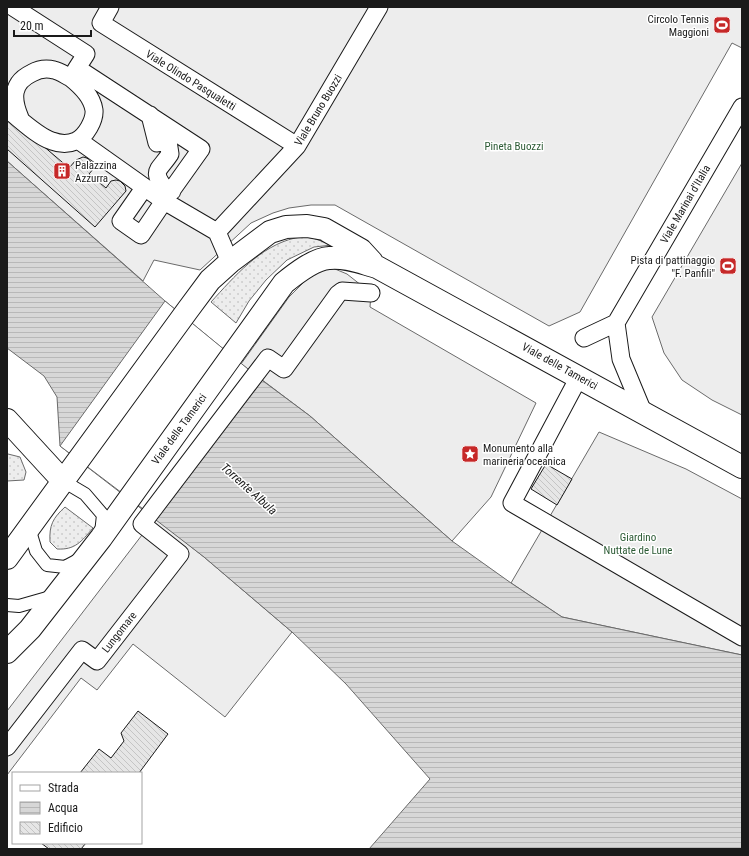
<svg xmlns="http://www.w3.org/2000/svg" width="749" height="856" viewBox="0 0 749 856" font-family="'Roboto Condensed',sans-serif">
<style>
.grass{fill:url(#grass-dots);stroke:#6a6a6a}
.built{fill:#ededed;stroke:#6a6a6a}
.water{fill:url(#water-rules);stroke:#6a6a6a}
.pier{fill:#fff;stroke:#6a6a6a}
.building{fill:url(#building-back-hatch);stroke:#1a1a1a}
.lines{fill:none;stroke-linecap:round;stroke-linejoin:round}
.service-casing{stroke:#1a1a1a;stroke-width:14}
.pedestrian-casing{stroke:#1a1a1a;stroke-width:19}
.minor-casing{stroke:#1a1a1a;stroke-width:24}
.tertiary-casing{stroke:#1a1a1a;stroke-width:24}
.service{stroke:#fff;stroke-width:12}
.pedestrian{stroke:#fff;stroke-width:17}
.minor{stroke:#fff;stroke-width:22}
.tertiary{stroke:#fff;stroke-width:22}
.labels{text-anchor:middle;stroke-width:3;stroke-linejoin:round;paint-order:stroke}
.poi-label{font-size:11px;fill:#1a1a1a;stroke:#fff;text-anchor:end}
.street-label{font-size:11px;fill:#1a1a1a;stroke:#fff}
.park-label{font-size:11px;fill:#2b5a34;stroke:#fff}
.water-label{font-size:12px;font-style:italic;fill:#1a1a1a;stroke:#fff}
</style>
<defs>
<pattern id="grass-dots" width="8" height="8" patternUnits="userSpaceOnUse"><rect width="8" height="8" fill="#ededed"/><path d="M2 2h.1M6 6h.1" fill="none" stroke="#cbcbcb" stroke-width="1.8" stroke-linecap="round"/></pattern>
<pattern id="water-rules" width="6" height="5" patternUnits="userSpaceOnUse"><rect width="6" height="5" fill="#d7d7d7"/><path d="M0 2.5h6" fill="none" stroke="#b8b8b8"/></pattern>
<pattern id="building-back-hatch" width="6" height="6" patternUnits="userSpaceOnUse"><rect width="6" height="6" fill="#e6e6e6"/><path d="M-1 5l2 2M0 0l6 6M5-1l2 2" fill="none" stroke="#c5c5c5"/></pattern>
</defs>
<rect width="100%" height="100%" fill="#fff"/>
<path class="grass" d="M310,237L332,245L314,247L287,260L266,280L249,301L236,323L211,302C234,277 260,246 295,238C299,237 305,237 310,237Z
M8,454L20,457L26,472L24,480L7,481V455Z
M65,507L93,528C81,542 75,550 57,549L50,542C49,525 53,518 65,507Z"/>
<path class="built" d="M7,7H742V48L732,43L580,312L549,326L335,205H311L289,208L273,213L251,223L200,270L154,260L143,281L7,161Z
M742,163V415L712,400L682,380L664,353L652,317Z
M323,269H335L347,274L371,293L370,307L536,403L491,497L452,541L310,416L241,364L289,297L307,279Z
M599,432L686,469L742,499V655L562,617L511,583Z
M155,518L204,557L292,632L225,717L133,644L97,690L81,678L7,775V711Z"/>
<path class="water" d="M7,161L165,301L255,375L310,416L452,541L511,583L562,617L742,655V849H369L430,779L346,684L292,632L204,557L60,446L57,397L44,376L7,348Z"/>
<path class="pier" d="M165,301L259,378L155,518L60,446Z"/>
<path class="building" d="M7,115L69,168L76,160L83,157L87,158L93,164L94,168L89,174L106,188L111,181L116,180L120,181L125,186L126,191L95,227L7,149Z
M546,464L572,479L557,505L531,489Z
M138,711L168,734L139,773H80L99,749L111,758L124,741L121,733Z
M41,843H86L81,849H49Z"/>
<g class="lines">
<defs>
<path id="service" d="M63,481L85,494L103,515L101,533
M29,528L36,551L47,565L65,567L78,560
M7,605L19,606L54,596"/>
<path id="pedestrian" d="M13,7L86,54L77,68L201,149L164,201L217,232
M110,7L101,23L297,146
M7,109C20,119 37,136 52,141C60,144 69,144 76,141C86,136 95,120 94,110C92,96 81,86 71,78
M150,115L157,143L168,141L170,154C159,171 150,170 166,190L172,191
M20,118C12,99 11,83 32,73C39,69 46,68 54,70C59,71 65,75 71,78L77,68
M78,140L164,201L141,235L121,221L144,188
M230,262L217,232L297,146L379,7
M616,323L621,359L643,412
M584,338L616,323L742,107
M579,377L512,503L742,637
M7,747L82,650L97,661L180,554L142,524L268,358L284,369L338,294L342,291L371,293"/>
<path id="minor" d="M7,420L63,481"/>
<path id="tertiary" d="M7,558L187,311L210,280L230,262L270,232L286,227L307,226L324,229L361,250L372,262
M7,652L30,629L101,538L284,283C295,274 314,259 329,258C345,256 362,263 377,267L742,467"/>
</defs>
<use href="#service" class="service-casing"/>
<use href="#pedestrian" class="pedestrian-casing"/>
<use href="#minor" class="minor-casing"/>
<use href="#tertiary" class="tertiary-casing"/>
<use href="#service" class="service"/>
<use href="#pedestrian" class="pedestrian"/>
<use href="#minor" class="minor"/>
<use href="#tertiary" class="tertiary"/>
</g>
<defs>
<symbol id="stadium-square" viewBox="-11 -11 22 22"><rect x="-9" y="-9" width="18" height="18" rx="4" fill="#c62828" stroke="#fff"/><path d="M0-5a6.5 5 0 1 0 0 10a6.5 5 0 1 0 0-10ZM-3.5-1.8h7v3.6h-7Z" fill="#fff"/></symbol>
<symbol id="building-square" viewBox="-11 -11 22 22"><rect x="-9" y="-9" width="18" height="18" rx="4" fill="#c62828" stroke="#fff"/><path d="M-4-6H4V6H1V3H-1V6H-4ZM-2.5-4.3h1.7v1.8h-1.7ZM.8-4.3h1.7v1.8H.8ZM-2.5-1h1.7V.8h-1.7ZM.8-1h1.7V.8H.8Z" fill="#fff"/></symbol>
<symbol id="sight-square" viewBox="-11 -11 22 22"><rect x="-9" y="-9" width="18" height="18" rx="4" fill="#c62828" stroke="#fff"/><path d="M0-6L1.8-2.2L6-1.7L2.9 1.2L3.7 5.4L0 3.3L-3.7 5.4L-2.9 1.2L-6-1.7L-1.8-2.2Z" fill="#fff"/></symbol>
</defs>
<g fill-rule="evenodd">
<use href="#stadium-square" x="712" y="15" width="20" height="20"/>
<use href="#building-square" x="52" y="161" width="20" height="20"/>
<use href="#stadium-square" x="718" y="256" width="20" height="20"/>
<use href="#sight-square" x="460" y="444" width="20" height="20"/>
</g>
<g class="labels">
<g class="poi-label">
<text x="709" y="23">Circolo Tennis<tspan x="709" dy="13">Maggioni</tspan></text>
<text x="75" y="169" text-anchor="start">Palazzina<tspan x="75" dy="13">Azzurra</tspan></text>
<text x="715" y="264">Pista di pattinaggio<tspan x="715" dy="13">"F. Panfili"</tspan></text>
<text x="483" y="452" text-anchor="start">Monumento alla<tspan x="483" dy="13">marineria oceanica</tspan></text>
</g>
<g class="street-label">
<text transform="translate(191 80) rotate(32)" y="4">Viale Olindo Pasqualetti</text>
<text transform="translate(318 110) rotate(-59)" y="4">Viale Bruno Buozzi</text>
<text transform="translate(685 204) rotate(-60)" y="4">Viale Marinai d'Italia</text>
<text transform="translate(560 366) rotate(29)" y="4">Viale delle Tamerici</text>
<text transform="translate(179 429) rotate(-54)" y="4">Viale delle Tamerici</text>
<text transform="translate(119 632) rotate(-52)" y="4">Lungomare</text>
</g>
<g class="park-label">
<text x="514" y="150">Pineta Buozzi</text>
<text x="638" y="541">Giardino<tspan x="638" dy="13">Nuttate de Lune</tspan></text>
</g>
<g class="water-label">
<text transform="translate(249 489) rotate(42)" y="4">Torrente Albula</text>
</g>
</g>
<rect width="749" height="856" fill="none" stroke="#1a1a1a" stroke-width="16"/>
<rect x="12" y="772" width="130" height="72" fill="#ffffff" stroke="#a3a3a3"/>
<rect x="20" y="785" width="20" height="6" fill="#ffffff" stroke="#a3a3a3"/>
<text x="48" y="792" font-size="12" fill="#1a1a1a">Strada</text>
<rect x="20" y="802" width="20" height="12" fill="url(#water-rules)" stroke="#a3a3a3"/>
<text x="48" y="812" font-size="12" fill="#1a1a1a">Acqua</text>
<rect x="20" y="822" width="20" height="12" fill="url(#building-back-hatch)" stroke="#a3a3a3"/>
<text x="48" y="832" font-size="12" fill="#1a1a1a">Edificio</text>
<path d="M14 30v6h77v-6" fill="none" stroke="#1a1a1a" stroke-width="2"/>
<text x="20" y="30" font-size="12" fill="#1a1a1a" stroke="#ffffff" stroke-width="3" paint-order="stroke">20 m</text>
</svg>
